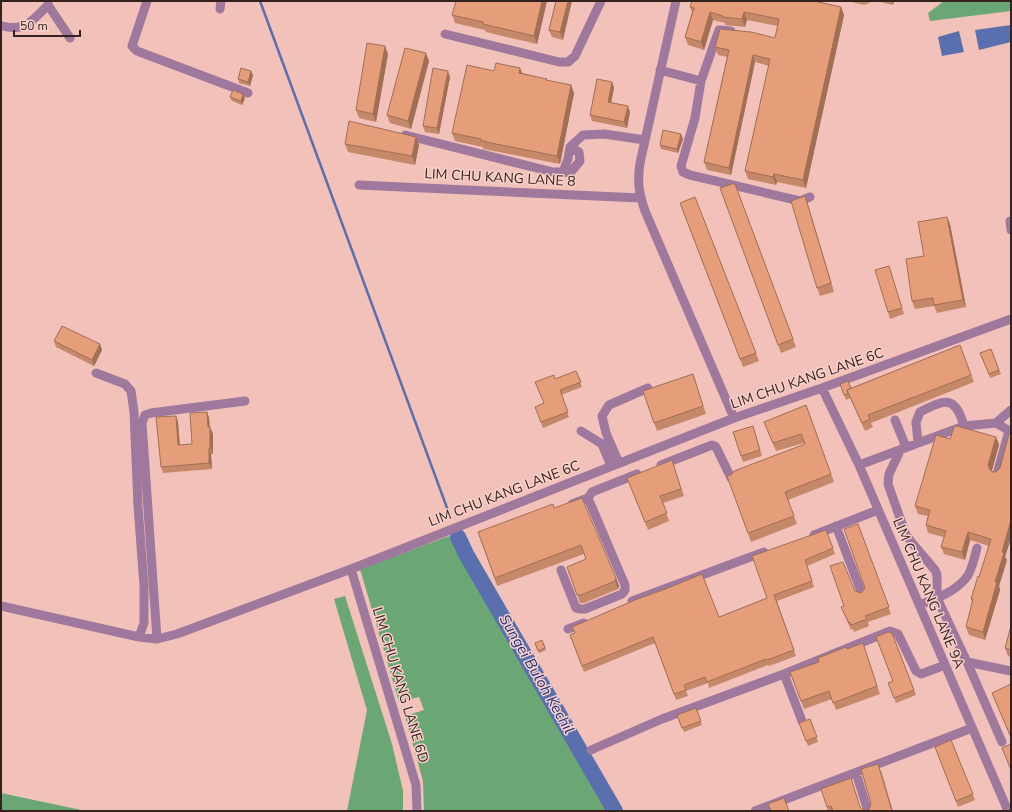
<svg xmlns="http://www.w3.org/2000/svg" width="1012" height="812" viewBox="0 0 1012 812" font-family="'Nunito Sans',sans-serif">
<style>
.forest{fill:#6aa774}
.water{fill:#5a6fad}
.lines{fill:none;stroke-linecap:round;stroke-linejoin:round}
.stream{stroke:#5a6fad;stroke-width:2.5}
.river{stroke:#5a6fad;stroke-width:16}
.minor{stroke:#9f789d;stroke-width:9}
.wall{fill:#c58868}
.shaded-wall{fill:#a06f55}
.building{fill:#e59e79;stroke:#a06f55}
.labels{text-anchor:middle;stroke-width:3;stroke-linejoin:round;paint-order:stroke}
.street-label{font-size:14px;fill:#34221f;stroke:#f9d1ca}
.water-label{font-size:15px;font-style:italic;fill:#1f307b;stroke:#f9d1ca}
</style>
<rect width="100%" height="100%" fill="#f2c1b9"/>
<path class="forest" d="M944,1H1011V11L930,21L928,13Z
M449,536L607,811H424L423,781L405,716L424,710L419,697L399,702L360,569Z
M345,596L392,744L403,791V811H347L367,710L334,599Z
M1,793L86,811H1Z"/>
<path class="water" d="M1011,25V42L979,50L975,30Z
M959,31L964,52L942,56L938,37Z"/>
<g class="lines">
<path class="stream" d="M260,1L450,516"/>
<path class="river" d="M458,537L466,554L615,811"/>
<path class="minor" d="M147,1L132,46L137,51L248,93
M676,1L640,163C637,183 639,193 645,211L734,418
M48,5L70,38
M220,9L221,1
M2,26C26,32 33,20 48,5V1
M731,31L719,30L701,81L695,118L681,166L683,172L690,175L800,201L810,197
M445,34L559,62H568L575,56L601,1
M660,70L701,81
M405,135L553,172H563L568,159L570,147L583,135L604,134L645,140
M563,172L570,173L580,161L579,152L570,147
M359,185L640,198
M1010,221L1011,230
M96,373L125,384L131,391L134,412L138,506L144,586V623L139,637
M822,388L859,465L1008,811
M895,420L906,447
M996,423L1011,410
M581,431L602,444L611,466
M918,443L916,422L920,412C945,399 955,395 964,426
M901,449L889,474L888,484L906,535L913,544L935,570L937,575V598L967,662L1002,742
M619,463L606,433L602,416L609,405L648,388
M661,465L712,445L715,446L717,449L731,478
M859,465L964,426L996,423L1011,432
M997,474L1009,431
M572,504L588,498L592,492L637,474
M836,526L862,594
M814,535L878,510
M351,569L416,785L417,811
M561,570L576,608L581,609H585L622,594L625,590V585L588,498
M632,601L764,552
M919,605C935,599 955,592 966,578C971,573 975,556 977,548
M1,606L139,637L157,639L177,634L351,569L734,418L822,388L1011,319
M568,629L584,623
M157,639L142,423L145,415L151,413L245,401
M967,662L1011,671
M784,674L802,721
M591,750L662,719L784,674L890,631L898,634L916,671L921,674L945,665
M856,773L868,811
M755,811L972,728"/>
</g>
<path class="wall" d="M547,1L537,44L486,32L485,30L455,23L452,15Z
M556,1L563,40L552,37L549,30Z
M818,1V2L841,7L844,15L806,188L777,182L776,185L748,179L745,171L769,66L755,62L731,175L707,170L704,162L727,57L718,55L715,47L775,38L778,26L747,20L745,27L725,25V23L713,20L704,50L688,45L685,37L692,12L690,7Z
M847,1H874L864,5Z
M876,1H894L893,5Z
M388,54L376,122L359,118L356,110Z
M429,61L411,129L390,123L387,115Z
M520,68L522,73L547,79V81L574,93L560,164L494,151L483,149V147L455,141L452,133L494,71Z
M251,71L253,75L250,86L239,83L238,79Z
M450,77L439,134L425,132L423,126Z
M612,82L614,88L611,103L630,112L627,128L592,121L590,115Z
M230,97L245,98L242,105L232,101Z
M416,137L419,145L415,165L348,152L345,144Z
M683,139L678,153L661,149L660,145Z
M735,184L796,347L781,353L720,188Z
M695,197L759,361L743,367L680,203Z
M808,205L834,292L820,296L817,288Z
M947,217L950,224L966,307L937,313L934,306L915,309L912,301Z
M891,272L904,314L890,319L888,312Z
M54,341L100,344L102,350L94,366L56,347Z
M960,345L974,382L871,423L873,427L865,431L850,398L846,400L840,384L851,388Z
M991,349L1001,374L990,378L980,353Z
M576,371L582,387L561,395L569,417L543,428L535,407L544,403L555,379Z
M693,374L706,414L657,431L643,391Z
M806,405L834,482L788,500L797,524L751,542L727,476L731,475L805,444L804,443L776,451L767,430Z
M207,412L209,418L210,427L213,434V454H211L212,469L163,473L161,467L176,416L178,422L180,445L192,444Z
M753,426L762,456L743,462L741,456Z
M1011,434V538L1005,557L1007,560L999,586L1000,590L985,640L969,635L966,627L972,602L971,599L979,577L989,546L970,540L965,560L944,554L941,547L944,537L928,533L926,525L928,516L918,514L915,506L950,439L996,437L999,445L992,471L993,472H996L1000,468Z
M672,460L684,496L663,503L669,521L648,530L630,485Z
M554,508L616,578L619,586L618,589L584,603H580L567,567L586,559L584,554L497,586L478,532Z
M858,524L891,614L868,622L869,626L854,632L853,629L851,630L841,607L844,606L855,591L861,593L865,588Z
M826,530L835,554L807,566L814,587L777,601L796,656L769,666L768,665L709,688L708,683L686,691L688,696L676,700L655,643L584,672L570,635L719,617L767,598Z
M1011,626V657L1008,656L1005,648Z
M542,640L546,650L539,653L535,643Z
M895,641L916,695L896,703L888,683L893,681Z
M863,643L880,694L836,710L832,699L804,709L790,672L819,662L847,649Z
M1011,684V739L992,693Z
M696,708L702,725L684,732L677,715Z
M810,719L818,742L808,746L799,723Z
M951,740L975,800L958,807L935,747Z
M881,770L893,811H828L821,789L860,807L864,810H868L870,808Z"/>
<path class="shaded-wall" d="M542,1H547L537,44L534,36Z
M568,1H572L563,40L560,32Z
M892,1H894L893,5Z
M841,7L844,15L806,188L803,180Z
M710,12L713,20L704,50L701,42Z
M744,12L747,20L745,27L742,19Z
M385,46L388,54L376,122L373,114Z
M426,53L429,61L411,129L408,121Z
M753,55L755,62L731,175L729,168Z
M520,68L523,76L519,73Z
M251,71L253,75L250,86L248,82Z
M448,71L450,77L439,134L437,128Z
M612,82L614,88L610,108L608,102Z
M571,85L574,93L560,164L557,156Z
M243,94L245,98L242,105L241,101Z
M628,106L630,112L627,128L624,122Z
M681,134L683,139L678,153L677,149Z
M416,137L419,145L415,165L412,156Z
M774,174L777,182L776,185L773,177Z
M805,196L808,205L834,292L831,283Z
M947,217L950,224L966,307L963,300Z
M100,344L102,350L94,366L92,360Z
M207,412L209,418L210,433L208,427Z
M176,416L178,422L180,451L178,445Z
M210,427L213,434V454L210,448Z
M996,437L999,445L991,473L990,470L988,465Z
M209,448L211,454L212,469L209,463Z
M1011,520V538L1005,557L1007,560L999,586L1000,590L985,640L983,632L1002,552Z
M968,532L970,540L965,560L962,552Z
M616,578L619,586L618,589L615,581Z"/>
<path class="building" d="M456,1H542L534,36L483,24V22L452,15Z
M556,1H568L560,32L549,30Z
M692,1H814L841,7L803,180L774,174L773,177L745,171L770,59L753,55L729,168L704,162L729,50L715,47L720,29L751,32L775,38L779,19L744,12L742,19L722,17L723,16L710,12L701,42L685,37L694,8L690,7Z
M367,43L385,46L373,114L356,110Z
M405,48L426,53L408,121L387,115Z
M496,63L520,68L519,73L547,79L546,80L571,85L557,156L491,143L480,140L481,139L452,133L467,65L494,71Z
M241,68L251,71L248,82L238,79Z
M433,68L448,71L437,128L423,126Z
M597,79L612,82L608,102L628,106L624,122L590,115Z
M233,90L243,94L241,101L230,97Z
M349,121L416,137L412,156L345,144Z
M663,130L681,134L677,149L660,145Z
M732,184H735L793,339L778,345L720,188Z
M805,196L831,283L817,288L791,201Z
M695,197L756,353L740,359L680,203Z
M947,217L963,300L934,305L933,298L912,301L906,259L924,256L918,222Z
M889,266L902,308L888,312L875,270Z
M62,326L100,344L92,360L54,341Z
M960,345L971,375L868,415L870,419L862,423L847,390Z
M991,349L999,370L989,374L980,353Z
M576,371L581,382L560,390L568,412L541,422L535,407L544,403L535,382L554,375L555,379Z
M693,374L703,406L654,423L643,391Z
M848,381L851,388L847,390L848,394L844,395L840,384Z
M806,405L831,474L785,492L794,516L748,533L727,476L731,475L734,471L805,444L801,434L773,443L764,422Z
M207,412L208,427H210V448H209V463L161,467L156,417L176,416L178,445L192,444L190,413Z
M753,426L760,450L741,456L733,432Z
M957,426L996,437L988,465L990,470L993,472H996L1000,468L1009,434H1011V520L1002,552L1004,553L995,582H997L983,632L966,627L973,599H971L978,576L979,577L991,539L968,532L962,552L941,547L946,531L926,525L930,510L915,506L936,435L950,439L954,427Z
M672,460L681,489L660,496L667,513L645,522L627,478Z
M582,498L616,578L615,581L581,595H577L567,567L586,559L581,545L495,578L478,532L553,504L554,508Z
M858,524L889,607L865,616L867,619L851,625L850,622L849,623L841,607L844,606L830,566L843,562L855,591L861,593L865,588L844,529Z
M826,530L833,548L805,560L812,581L774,595L794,650L767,660L766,659L707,682L705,677L684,685L686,690L674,694L653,637L582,666L570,635L575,633L572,627L635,600L668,588L702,574L719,617L747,606L767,598L752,556Z
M1011,626V650L1005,648Z
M888,632L892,633L895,641L914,690L894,698L888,683L893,681L876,637Z
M542,640L545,648L538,651L535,643Z
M863,643L877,686L833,703L829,691L801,701L790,672L819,662L818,658L846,647L847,649Z
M1011,684V737L992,693Z
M696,708L701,721L682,728L677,715Z
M810,719L817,737L806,741L799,723Z
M951,740L973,794L956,801L935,747Z
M1011,744V770L1002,748Z
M878,764L892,811H833L831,806L827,807L821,789L851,778L860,807L864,810H868L870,808L871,803L861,769Z
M784,798L789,811H771L768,804Z"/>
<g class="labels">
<g class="street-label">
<text transform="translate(500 177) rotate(3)" y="5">LIM CHU KANG LANE 8</text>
<text transform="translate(807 378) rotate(-19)" y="5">LIM CHU KANG LANE 6C</text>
<text transform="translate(504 493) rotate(-21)" y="5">LIM CHU KANG LANE 6C</text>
<text transform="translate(929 593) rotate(67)" y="5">LIM CHU KANG LANE 9A</text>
<text transform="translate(401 685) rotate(73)" y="5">LIM CHU KANG LANE 6D</text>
</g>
<g class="water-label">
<text transform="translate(537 674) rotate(60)" y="5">Sungei Buloh Kechil</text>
</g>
</g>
<rect width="1012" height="812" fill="none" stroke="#34221f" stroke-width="4"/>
<path d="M14 30v6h66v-6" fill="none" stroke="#34221f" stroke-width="2"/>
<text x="20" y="30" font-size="12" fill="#34221f" stroke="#f9d1ca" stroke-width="3" paint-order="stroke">50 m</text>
</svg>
